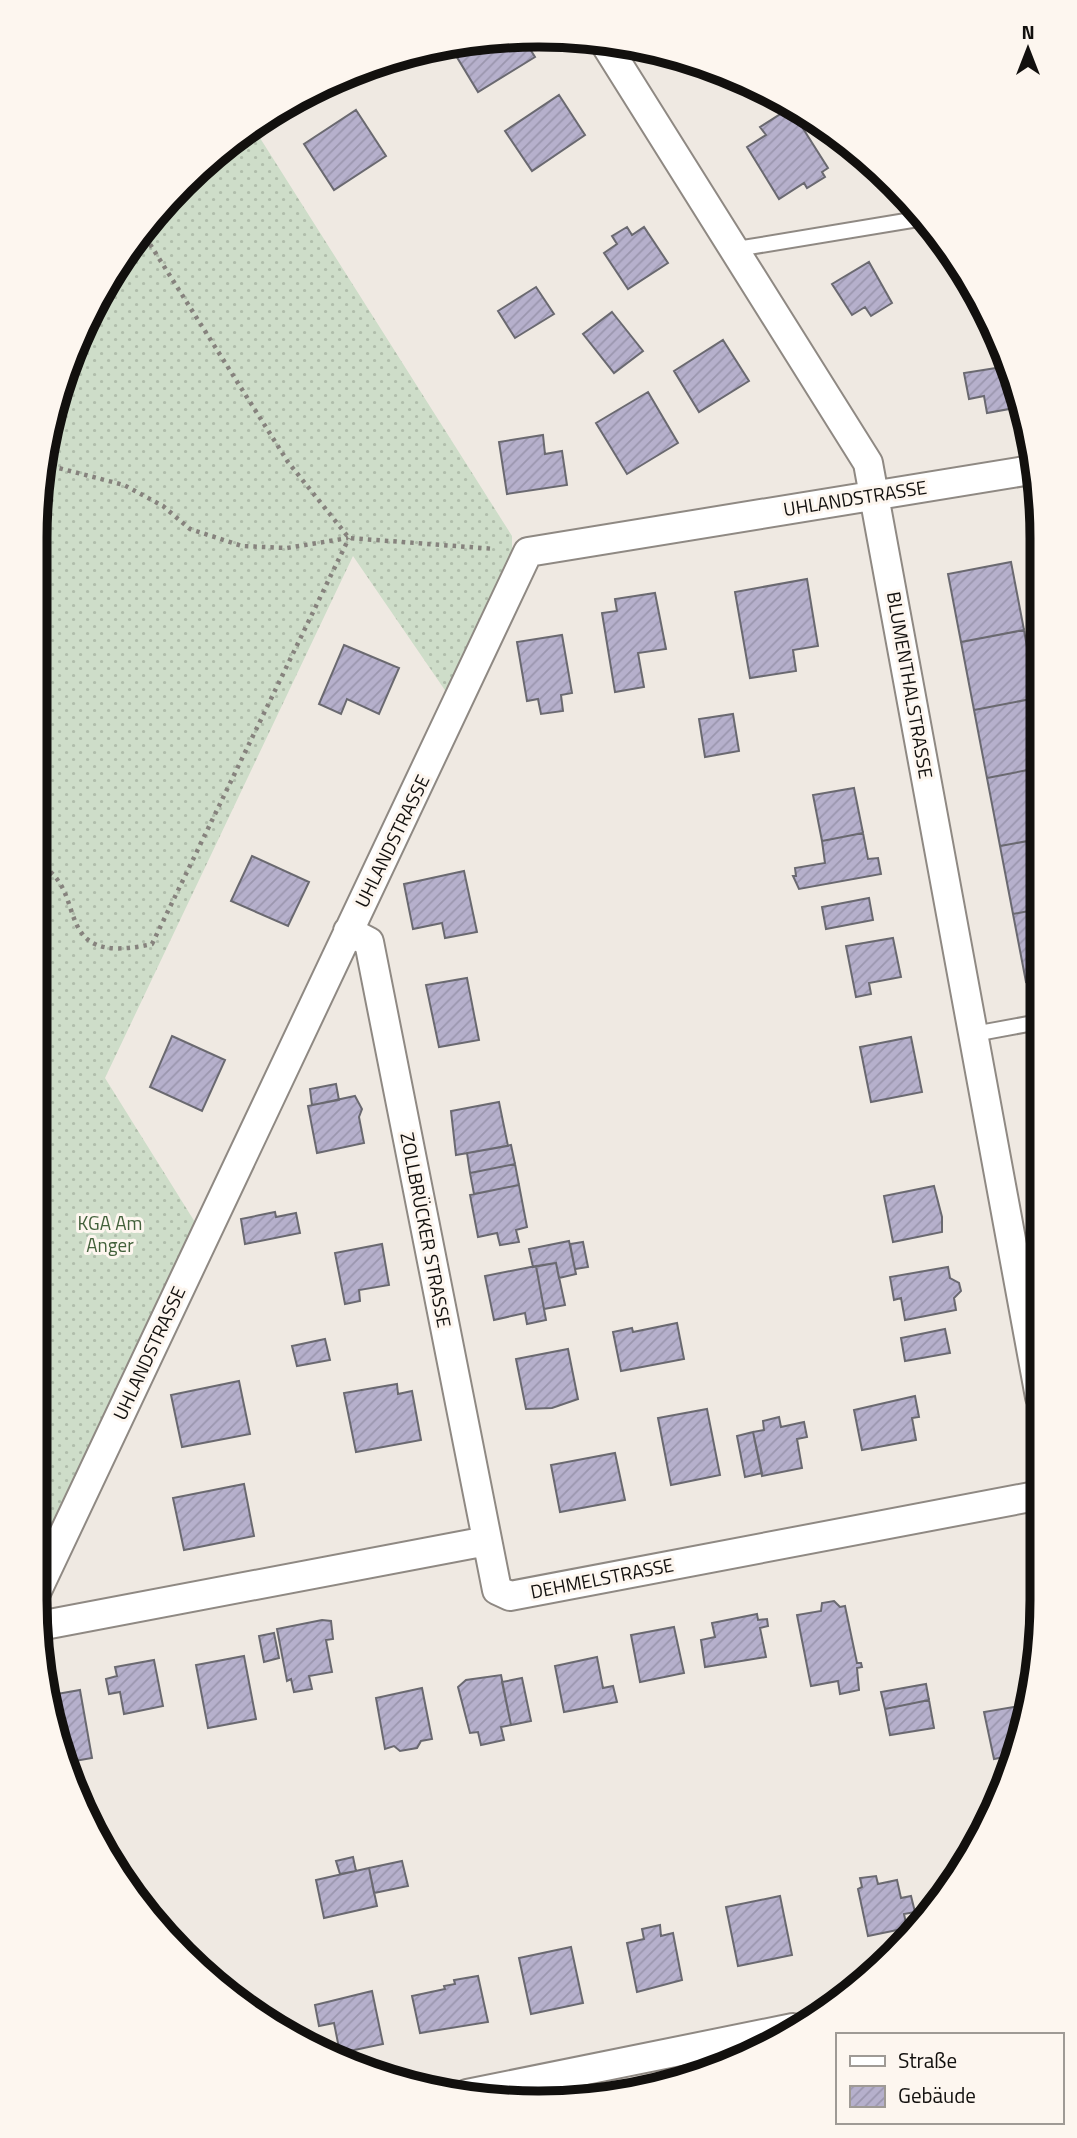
<svg xmlns="http://www.w3.org/2000/svg" width="1077" height="2138" viewBox="0 0 1077 2138" font-family="'Titillium Web',sans-serif">
<style>
.grass{fill:url(#grass-dots)}
.building{fill:url(#building-hatch);stroke:#6a6970;stroke-width:2}
.lines{fill:none;stroke-linecap:round;stroke-linejoin:round}
.service-casing{stroke:#8f8983;stroke-width:18}
.minor-casing{stroke:#8f8983;stroke-width:32}
.path{stroke:#86827d;stroke-width:4.5;stroke-dasharray:3.5 5;stroke-linecap:butt}
.service{stroke:#fff;stroke-width:14}
.minor{stroke:#fff;stroke-width:28}
.labels{text-anchor:middle;stroke-width:6;stroke-linejoin:round;paint-order:stroke}
.street-label{font-size:19px;fill:#12100e;stroke:#fdf6ef}
.park-label{font-size:19px;fill:#43613b;stroke:#fdf6ef}
.rim{fill:none;stroke:#12100e;stroke-width:9}
</style>
<defs>
<pattern id="grass-dots" width="8" height="8" patternUnits="userSpaceOnUse" patternTransform="scale(1.75)"><rect width="8" height="8" fill="#ceddc9"/><path d="M2 2h.1M6 6h.1" fill="none" stroke="#b0bdab" stroke-width="1.8" stroke-linecap="round"/></pattern>
<pattern id="building-hatch" width="6" height="6" patternUnits="userSpaceOnUse" patternTransform="scale(1.75)"><rect width="6" height="6" fill="#b6b0cc"/><path d="M-1 1l2-2M0 6l6-6M5 7l2-2" fill="none" stroke="#9b96ae"/></pattern>
</defs>
<rect width="100%" height="100%" fill="#efe9e2"/>
<path class="grass" d="M253,127L512,536V559L451,699L353,556L105,1078L198,1227L35,1570L36,506L52,409L87,316L139,232L206,160Z"/>
<path class="building" d="M523,38L535,57L478,92L455,54L481,39Z
M559,95L585,135L532,171L505,131Z
M790,108L828,168L822,172L825,177L807,188L804,183L779,199L747,147L766,135L760,127Z
M356,110L386,156L334,190L304,144Z
M627,227L632,235L644,227L668,263L628,289L604,253L617,244L612,236Z
M869,262L892,303L871,316L865,307L852,315L832,284Z
M536,287L554,314L515,338L498,311Z
M612,312L643,351L614,373L583,334Z
M723,340L749,381L699,412L674,371Z
M1009,366L1020,407L987,413L984,396L969,399L964,373Z
M648,392L678,443L627,474L596,423Z
M543,435L545,454L562,451L567,485L507,494L499,442Z
M1011,562L1024,630L961,642L948,574Z
M807,579L818,646L793,650L796,671L750,678L735,592Z
M655,593L666,649L638,653L644,687L615,692L602,613L617,611L615,599Z
M1024,630L1036,698L974,710L961,642Z
M562,635L572,693L561,695L563,711L541,714L538,699L527,701L517,642Z
M344,645L399,668L379,714L347,699L341,714L319,704Z
M1036,698L1038,768L987,778L974,710Z
M733,714L739,751L705,757L699,719Z
M1038,768L1039,839L1000,846L987,778Z
M854,788L863,833L822,841L813,795Z
M863,833L868,859L878,858L881,874L799,889L793,876H796L795,868L825,863L822,841Z
M1039,839V909L1013,914L1000,846Z
M252,856L309,882L288,926L231,901Z
M464,871L477,932L445,938L442,923L413,929L404,884Z
M869,898L873,920L826,929L822,907Z
M1039,909V979L1026,982L1013,914Z
M893,938L901,977L869,983L871,994L856,997L846,946Z
M467,978L479,1040L439,1047L426,985Z
M172,1036L225,1060L202,1111L150,1087Z
M911,1037L922,1092L871,1102L860,1047Z
M336,1084L339,1100L312,1105L310,1089Z
M355,1096L362,1109L359,1117L364,1143L317,1153L308,1106Z
M499,1102L508,1146L456,1155L451,1111Z
M511,1145L515,1164L470,1173L467,1153Z
M515,1164L519,1185L474,1194L470,1173Z
M519,1185L527,1227L516,1230L519,1242L500,1245L497,1233L478,1237L470,1195Z
M934,1186L942,1217V1232L893,1242L884,1196Z
M275,1212L276,1217L296,1213L300,1233L245,1244L241,1219Z
M569,1241L576,1274L559,1278L556,1263L533,1267L529,1249Z
M583,1242L588,1267L575,1269L570,1244Z
M382,1244L389,1285L359,1290L360,1301L345,1304L335,1253Z
M556,1263L565,1305L544,1309L536,1266Z
M536,1266L546,1320L527,1324L525,1313L494,1320L485,1276Z
M948,1267L950,1278L959,1283L961,1291L954,1298L956,1310L905,1320L901,1298L894,1300L890,1277Z
M677,1323L684,1359L621,1371L613,1332L632,1328L633,1332Z
M945,1329L950,1353L905,1361L901,1338Z
M325,1339L330,1360L297,1366L292,1346Z
M568,1349L578,1399L552,1408L526,1409L516,1359Z
M239,1381L250,1434L182,1447L171,1395Z
M397,1384L398,1394L412,1391L421,1440L356,1452L344,1393Z
M915,1396L919,1417L912,1418L916,1440L862,1450L854,1410Z
M707,1409L720,1475L671,1485L658,1418Z
M779,1417L781,1427L804,1422L807,1437L797,1439L802,1468L762,1476L753,1432L764,1430L763,1421Z
M753,1432L762,1473L745,1477L737,1436Z
M615,1453L625,1500L560,1512L551,1465Z
M244,1484L254,1536L184,1550L173,1498Z
M834,1601L840,1607L845,1606L857,1663H861L862,1667L857,1668L859,1690L840,1694L838,1681L811,1686L797,1615L821,1611L822,1603Z
M757,1614L758,1620L767,1619L768,1626L760,1628L766,1657L705,1667L701,1640L715,1637L712,1623Z
M322,1620L331,1621L333,1639L326,1640L332,1672L309,1676L312,1689L294,1692L291,1679L287,1681L277,1629Z
M674,1627L684,1673L640,1682L631,1635Z
M274,1633L279,1658L264,1662L259,1636Z
M244,1656L256,1719L208,1728L196,1665Z
M597,1657L603,1688L613,1686L617,1702L564,1712L555,1666Z
M154,1660L163,1706L124,1714L120,1692L109,1694L106,1679L117,1676L115,1667Z
M501,1675L511,1725L501,1727L504,1740L481,1745L478,1732L470,1733L458,1687L466,1680Z
M522,1678L531,1721L511,1725L502,1682Z
M926,1684L929,1700L885,1709L881,1692Z
M422,1688L432,1739L421,1741L417,1748L400,1751L394,1746L385,1749L376,1698Z
M80,1690L92,1758L63,1763L51,1695Z
M929,1700L934,1728L890,1735L885,1709Z
M1026,1705L1025,1729L1012,1763L1005,1764L1004,1757L994,1759L984,1712Z
M353,1857L356,1871L340,1874L336,1861Z
M402,1861L408,1886L374,1893L369,1868Z
M369,1868L377,1906L324,1918L316,1880Z
M876,1876L878,1884L897,1880L901,1898L911,1896L915,1912L904,1914L907,1928L868,1936L858,1889L862,1887L860,1878Z
M780,1896L792,1955L738,1966L726,1907Z
M660,1925L661,1936L673,1933L682,1980L637,1992L627,1943L644,1939L642,1929Z
M571,1947L583,2003L531,2014L519,1958Z
M478,1976L488,2022L420,2033L412,1996L445,1989L444,1986L455,1984L454,1980Z
M372,1991L383,2044L340,2053L334,2023L319,2026L315,2005Z
M269,2013L271,2025L256,2016Z"/>
<g class="lines">
<defs>
<path id="service" d="M737,249L924,218
M974,1034L1039,1022"/>
<path id="minor" d="M604,42L868,463L1040,1397
M348,931L369,942L497,1590L510,1596L1041,1495
M35,1595L528,552L1037,469
M39,1626L487,1541
M467,2094L793,2028"/>
</defs>
<use href="#service" class="service-casing"/>
<use href="#minor" class="minor-casing"/>
<path class="path" d="M141,230L288,462L349,538L495,549
M43,464L124,485L163,506L190,529L242,546L287,548L348,538
M36,863C93,887 45,968 152,944L349,538"/>
<use href="#service" class="service"/>
<use href="#minor" class="minor"/>
</g>
<g class="labels">
<g class="street-label">
<text transform="translate(855 498) rotate(-9)" y="7">UHLANDSTRASSE</text>
<text transform="translate(910 685) rotate(80)" y="7">BLUMENTHALSTRASSE</text>
<text transform="translate(392 841) rotate(-64)" y="7">UHLANDSTRASSE</text>
<text transform="translate(426 1230) rotate(79)" y="7">ZOLLBRÜCKER STRASSE</text>
<text transform="translate(149 1353) rotate(-65)" y="7">UHLANDSTRASSE</text>
<text transform="translate(602 1578) rotate(-11)" y="7">DEHMELSTRASSE</text>
</g>
<g class="park-label">
<text x="110" y="1230">KGA Am<tspan x="110" dy="22">Anger</tspan></text>
</g>
</g>
<path d="M0 0H1077V2138H0ZM538 47H539A491 491 0 0 1 1030 538V1600A491 491 0 0 1 539 2091H538A491 491 0 0 1 47 1600V538A491 491 0 0 1 538 47Z" fill="#fdf6ef" fill-rule="evenodd"/>
<path class="rim" d="M538 47H539A491 491 0 0 1 1030 538V1600A491 491 0 0 1 539 2091H538A491 491 0 0 1 47 1600V538A491 491 0 0 1 538 47Z"/>
<rect x="836" y="2033" width="228" height="91" fill="#fdf6ef" stroke="#9f9a95" stroke-width="2"/>
<rect x="850" y="2056" width="35" height="10" fill="#ffffff" stroke="#9f9a95" stroke-width="2"/>
<text x="898" y="2068" font-size="21" fill="#12100e">Straße</text>
<rect x="850" y="2086" width="35" height="21" fill="url(#building-hatch)" stroke="#9f9a95" stroke-width="2"/>
<text x="898" y="2103" font-size="21" fill="#12100e">Gebäude</text>
<g transform="translate(1028 49)" stroke="#fdf6ef" stroke-width="5" paint-order="stroke">
<path d="M0-5L12 26L0 18L-12 26Z" fill="#12100e"/>
<text y="-10" font-size="19" font-weight="bold" text-anchor="middle" fill="#12100e">N</text>
</g>
</svg>
